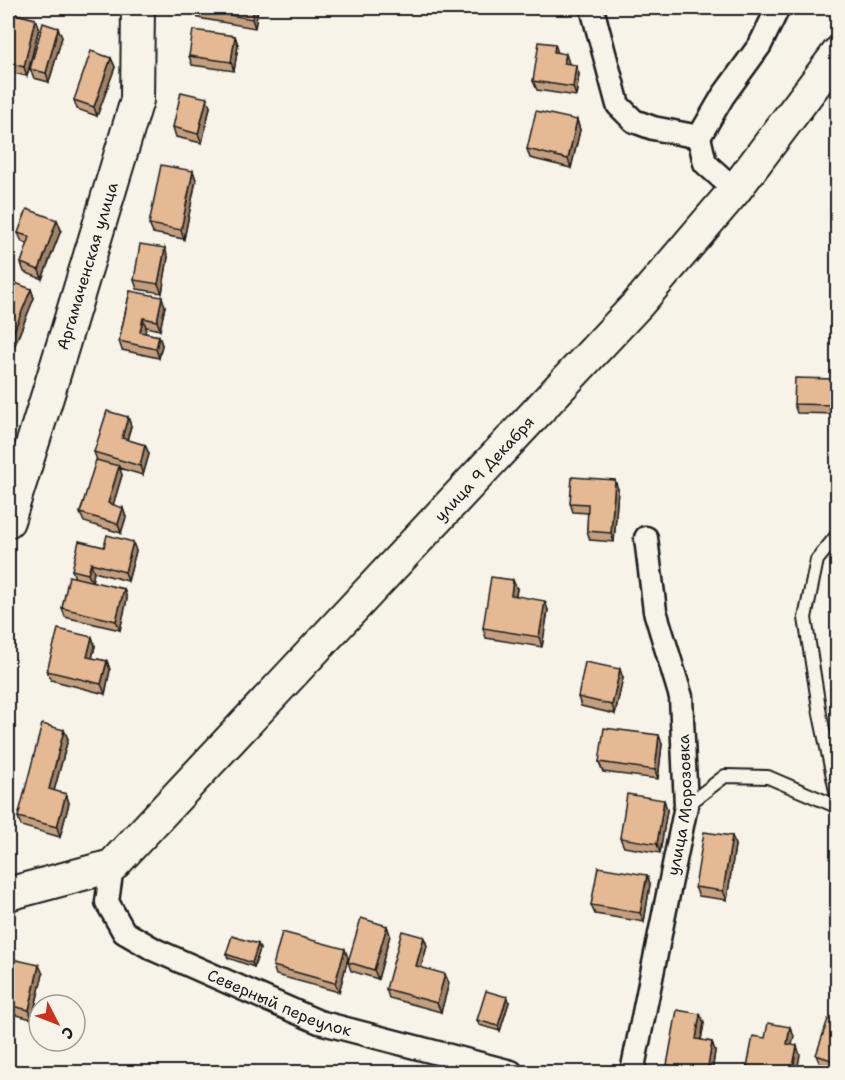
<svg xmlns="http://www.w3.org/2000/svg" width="845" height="1080" viewBox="0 0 845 1080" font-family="'Shantell Sans',sans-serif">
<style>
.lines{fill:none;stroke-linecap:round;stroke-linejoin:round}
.lane-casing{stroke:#1c1c1c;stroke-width:16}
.street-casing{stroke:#1c1c1c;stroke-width:27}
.secondary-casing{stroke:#1c1c1c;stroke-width:36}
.lane{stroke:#f7f3e8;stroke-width:12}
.street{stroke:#f7f3e8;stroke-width:22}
.secondary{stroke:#f7f3e8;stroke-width:32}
.wall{fill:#c49f7f;stroke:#1c1c1c;stroke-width:1.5}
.shaded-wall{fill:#a08268;stroke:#1c1c1c;stroke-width:1.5}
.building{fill:#e4b994;stroke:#1c1c1c;stroke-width:1.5}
.labels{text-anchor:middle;stroke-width:6;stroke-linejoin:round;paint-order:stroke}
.street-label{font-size:16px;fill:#1c1c1c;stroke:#f7f3e8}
</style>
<rect width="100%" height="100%" fill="#f7f3e8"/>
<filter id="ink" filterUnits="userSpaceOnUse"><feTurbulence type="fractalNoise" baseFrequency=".0167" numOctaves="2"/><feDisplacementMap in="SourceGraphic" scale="12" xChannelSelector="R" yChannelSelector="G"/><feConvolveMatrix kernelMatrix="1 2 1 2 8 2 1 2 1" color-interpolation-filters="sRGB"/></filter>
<g filter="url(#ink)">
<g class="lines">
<defs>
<path id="lane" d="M838,534L817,560L805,618L820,714L838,801
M686,806L725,776L768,777L838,807"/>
<g id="street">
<path d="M592,8L618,105L634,121L653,128L699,137"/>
<path d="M735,190L705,163L699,137L723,96L760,45L778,8"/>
<path id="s1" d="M112,866L107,902L124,932L155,950L319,1022L511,1072"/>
<path id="s2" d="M632,1072L686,806L681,697L655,611L646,538"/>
</g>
<g id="secondary">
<path id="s3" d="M8,521L49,391L137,100L138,8"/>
<path id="s4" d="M8,894L112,866L637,305L735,190L838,53"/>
</g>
</defs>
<use href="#lane" class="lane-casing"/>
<use href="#street" class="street-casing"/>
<use href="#secondary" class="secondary-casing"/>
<use href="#lane" class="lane"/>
<use href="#street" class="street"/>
<use href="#secondary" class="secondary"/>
</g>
<path class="wall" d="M258,8L255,28L198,18L195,9Z
M493,8H518V13L495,12Z
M539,8H560V10H540Z
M8,12L35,19L39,28L27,76L8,72Z
M235,36L238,45L234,71L192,65L189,56Z
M62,37L49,82L34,78L30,69Z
M558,53L579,74L576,96L537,90L533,81Z
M111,58L115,67L97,116L77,109L74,100Z
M210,107L202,143L176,137L173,127Z
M577,120L580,130L571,168L530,158L527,149Z
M193,171L196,180L184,239L153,233L149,224Z
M57,220L61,230L42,279L24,272L21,263L28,244L22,242L18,233Z
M168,257L162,293L137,289L134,280Z
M31,289L34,298L12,352L8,350V295Z
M130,291L165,306L160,330L146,327L145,333L159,336L162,345L159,358L122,350L119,341Z
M835,379L837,414L797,413L794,404Z
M128,417L131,426L127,440L145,445L149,454L143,475L119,468L122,475L113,505L126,517L121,533L84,522L80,513L97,460L94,452Z
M618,489L614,542L590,540L587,531L588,513L573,512L570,503Z
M104,547L136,551L128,581L94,572L92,582L124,589L127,599L120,630L65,617L62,608L75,578L72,570Z
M517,589L516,596L548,610L542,647L486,638L483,628Z
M92,637L95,646L92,658L107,661L110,670L105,694L51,680L47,671Z
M623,678L615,714L581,706L578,697Z
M64,730L68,739L54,791L66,794L69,803L60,837L21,826L18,817Z
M662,744L658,779L603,772L599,762Z
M664,800L667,810L660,853L624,847L620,838Z
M732,836L735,845L727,900L699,896L695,887Z
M647,875L650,884L644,922L595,914L591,905Z
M387,926L390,935L378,979L351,971L348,962Z
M424,937L427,946L421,967L449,983L441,1012L389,998L386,989Z
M258,944L260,949L254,967L228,958L226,954Z
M8,958L43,974L32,1019L8,1013Z
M348,958L339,992L276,975L273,966Z
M507,997L509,1002L500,1031L479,1025L477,1020Z
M700,1014L704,1023L701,1040L712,1042L715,1051L712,1072H670L667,1065Z
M837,1022V1070L820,1064L816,1055Z"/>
<path class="shaded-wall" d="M254,8H258L255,28L252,19Z
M35,19L39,28L27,76L24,67Z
M58,28L62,37L49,82L46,73Z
M235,36L238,45L234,71L231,62Z
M555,44L558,53L554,52Z
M566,54L569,63L568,73L564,63Z
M111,58L115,67L97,116L94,107Z
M576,65L579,74L576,96L573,87Z
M207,98L210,107L202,143L198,134Z
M577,120L580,130L571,168L568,159Z
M193,171L196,180L184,239L181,230Z
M57,220L61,230L42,279L39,270Z
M165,248L168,257L162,293L158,284Z
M31,289L34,298L12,352L9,343Z
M162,297L165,306L160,330L157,321Z
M143,318L146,327L144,341L140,332Z
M159,336L162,345L159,358L156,349Z
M835,379L837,386V414L834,405Z
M128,417L131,426L125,447L122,438Z
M145,445L149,454L143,475L140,466Z
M119,466L122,475L111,512L108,503Z
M615,480L618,489L614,542L611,533Z
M123,508L126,517L121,533L118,524Z
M133,542L136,551L128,581L125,572Z
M91,563L94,572L92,583L88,574Z
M513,580L517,589L514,604L511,595Z
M124,589L127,599L120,630L116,621Z
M545,601L548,610L542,647L539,637Z
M92,637L95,646L90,666L87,657Z
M107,661L110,670L105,694L101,684Z
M620,669L623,678L615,714L612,705Z
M64,730L68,739L52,798L49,789Z
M659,735L662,744L658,779L655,770Z
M66,794L69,803L60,837L57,827Z
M664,800L667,810L660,853L657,844Z
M732,836L735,845L727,900L723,891Z
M647,875L650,884L644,922L640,913Z
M387,926L390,935L378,979L374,970Z
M424,937L427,946L419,975L416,966Z
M258,944L260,949L254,967L252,963Z
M345,949L348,958L339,992L335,983Z
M39,965L43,974L32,1019L29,1010Z
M445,974L449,983L441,1012L437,1003Z
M507,997L509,1002L500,1031L498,1026Z
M700,1014L704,1023L699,1048L696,1039Z
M790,1027L794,1036L790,1053L787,1044Z
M712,1042L715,1051L712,1072H707Z
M797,1046L800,1055L797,1072H792Z"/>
<path class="building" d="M195,8H254L252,19L195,9Z
M8,12L35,19L24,67L8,63Z
M43,23L58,28L46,73L30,69Z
M193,30L235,36L231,62L189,56Z
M539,42L555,44L554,52L566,54L564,63L576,65L573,87L533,81Z
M91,51L111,58L94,107L74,100Z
M181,92L207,98L198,134L173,127Z
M536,111L577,120L568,159L527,149Z
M161,165L193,171L181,230L149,224Z
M27,209L57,220L39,270L21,263L30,237L18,233Z
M140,244L165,248L158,284L134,280Z
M13,282L31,289L9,343L8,342V295Z
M130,291L162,297L157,321L143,318L140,332L159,336L156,349L119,341Z
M795,378L835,379L834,405L794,404Z
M107,411L128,417L122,438L145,445L140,466L94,452Z
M96,460L119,466L108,503L123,508L118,524L80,513Z
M572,477L615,480L611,533L587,531L588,504L570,503Z
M107,535L133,542L125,572L91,563L88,574L72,570L79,541L104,547Z
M69,576L124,589L116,621L62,608Z
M491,577L513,580L511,595L545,601L539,637L483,628Z
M58,629L92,637L87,657L107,661L101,684L47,671Z
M585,662L620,669L612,705L578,697Z
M42,724L64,730L49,789L66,794L57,827L18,817Z
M604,728L659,735L655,770L599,762Z
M627,794L664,800L657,844L620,838Z
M704,832L732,836L723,891L695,887Z
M598,867L647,875L640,913L591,905Z
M361,918L387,926L374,970L348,962Z
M402,931L424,937L416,966L445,974L437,1003L386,989Z
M282,932L345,949L335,983L273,966Z
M232,936L258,944L252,963L226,954Z
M8,958L39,965L29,1010L8,1005Z
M486,991L507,997L498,1026L477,1020Z
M677,1010L700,1014L696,1039L712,1042L707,1072L667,1065Z
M828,1019L837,1022V1062L816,1055Z
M768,1023L790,1027L787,1044L797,1046L792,1072H746L753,1036L765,1038Z"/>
</g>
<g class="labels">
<g class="street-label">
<text dy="6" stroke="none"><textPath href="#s3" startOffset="267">Аргамаченская улица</textPath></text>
<text dy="6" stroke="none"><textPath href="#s4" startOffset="652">улица 9 Декабря</textPath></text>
<text dy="6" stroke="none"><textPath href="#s2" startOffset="272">улица Морозовка</textPath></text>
<text dy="6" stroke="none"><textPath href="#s1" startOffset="242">Северный переулок</textPath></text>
</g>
</g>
<rect width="845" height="1080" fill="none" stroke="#f7f3e8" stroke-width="30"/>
<rect x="15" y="15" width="815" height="1050" fill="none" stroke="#1c1c1c" stroke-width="2" filter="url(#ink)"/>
<g transform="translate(57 1023) rotate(132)"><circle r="28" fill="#f7f3e8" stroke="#9f9d96" stroke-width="1.5"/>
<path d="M0-4.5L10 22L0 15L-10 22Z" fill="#c8321e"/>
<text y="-9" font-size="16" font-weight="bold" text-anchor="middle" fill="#1c1c1c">С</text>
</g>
</svg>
